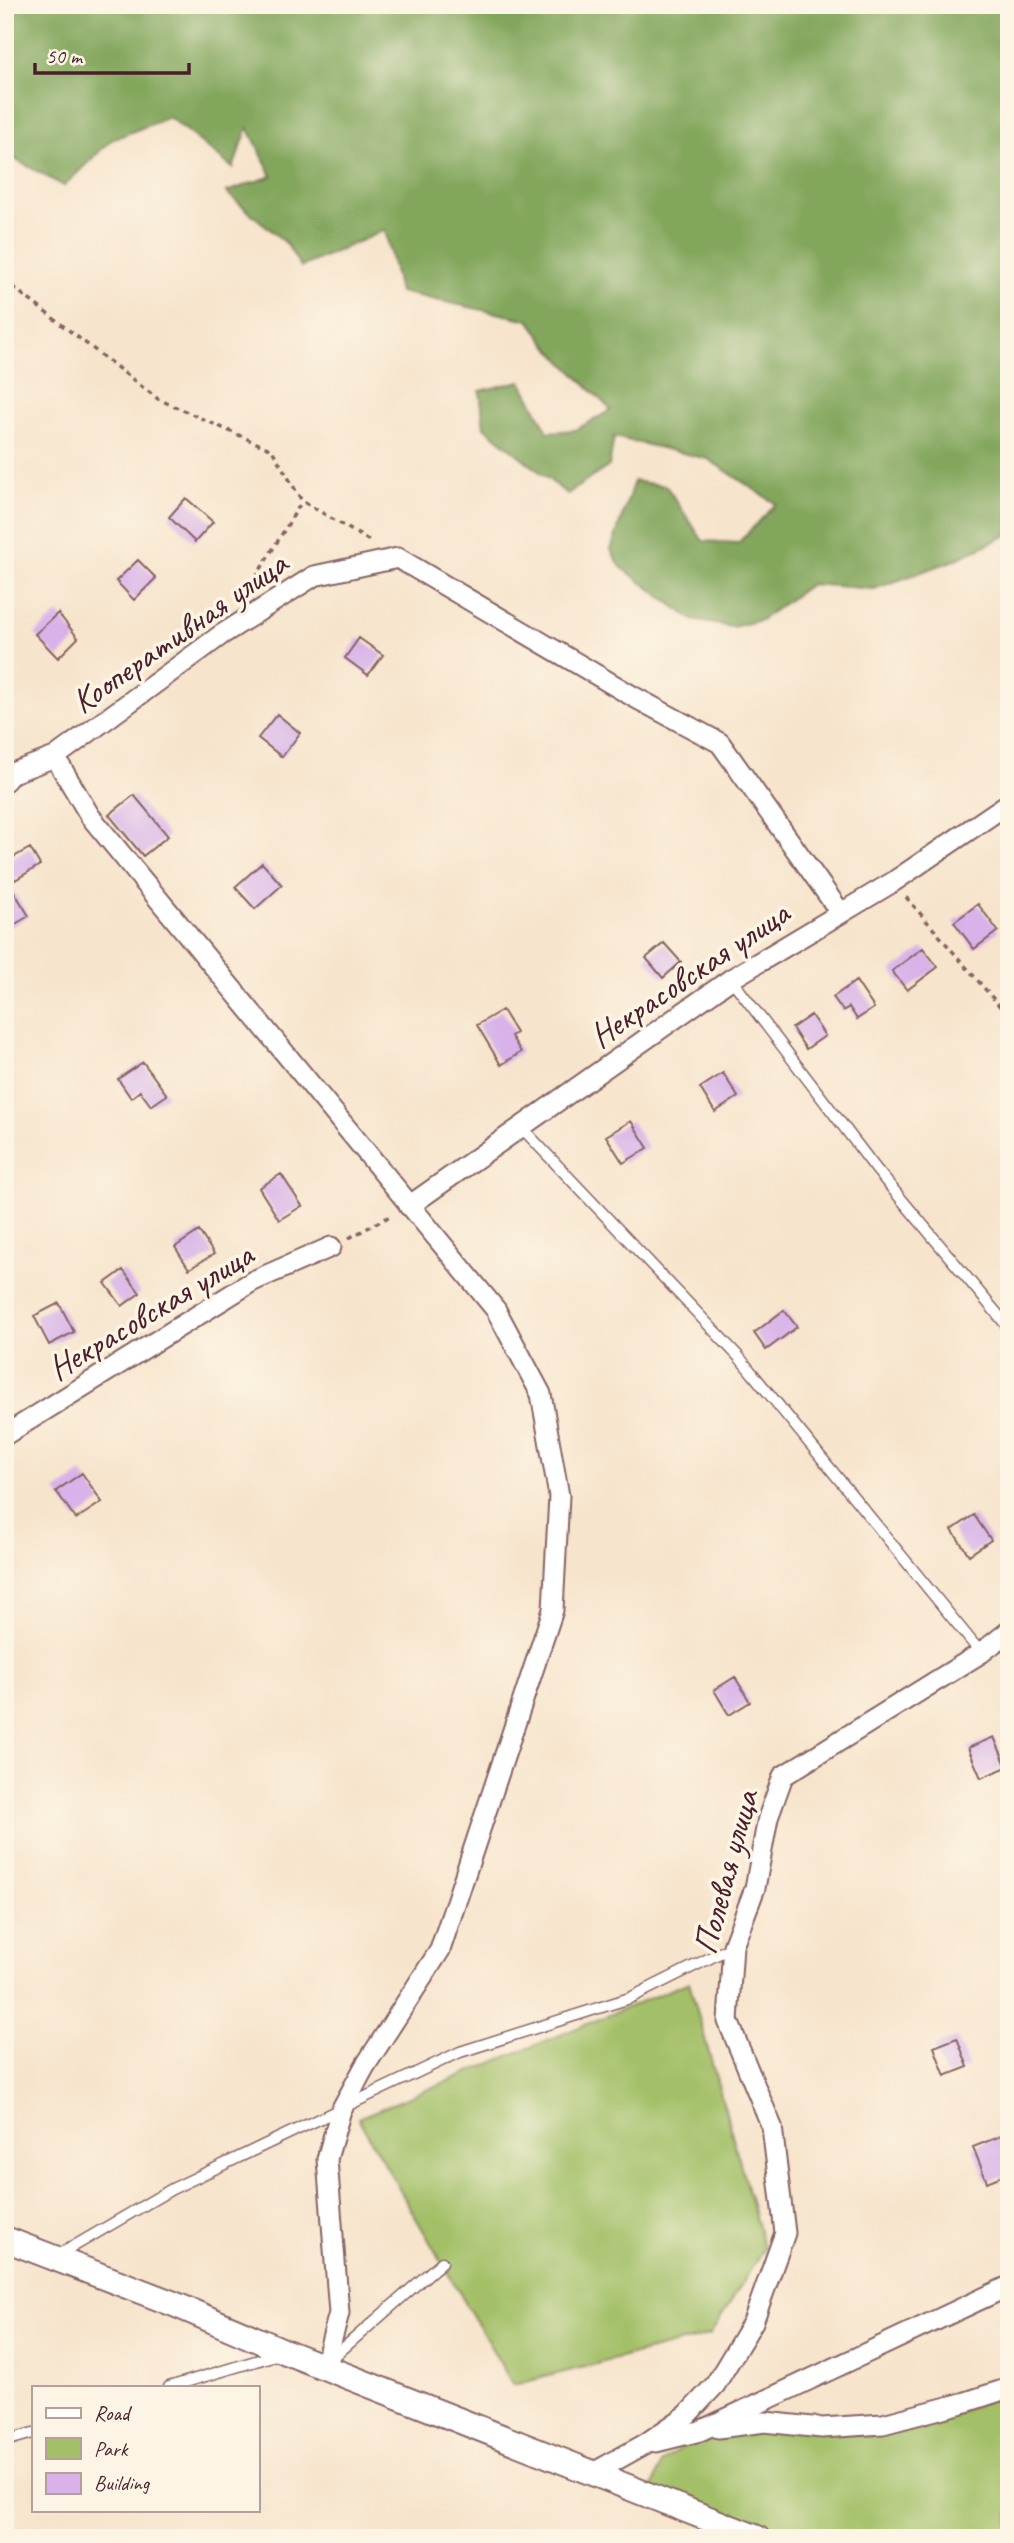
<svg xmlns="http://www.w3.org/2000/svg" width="1014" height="2543" viewBox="0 0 1014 2543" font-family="Caveat,sans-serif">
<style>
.green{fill:#a3c068;stroke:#76704a;stroke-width:2}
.forest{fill:#82a65c;stroke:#666244;stroke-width:2}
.building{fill:#d8b2e9}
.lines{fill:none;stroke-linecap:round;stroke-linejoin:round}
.service-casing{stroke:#876463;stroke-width:13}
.minor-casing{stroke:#876463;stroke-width:23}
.tertiary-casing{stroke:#876463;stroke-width:28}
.path{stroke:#876463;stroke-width:3.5;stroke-dasharray:5 5;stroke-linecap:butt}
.service{stroke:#fff;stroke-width:10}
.minor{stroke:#fff;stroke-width:19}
.tertiary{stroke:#fff;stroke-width:24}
.labels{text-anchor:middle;stroke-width:7;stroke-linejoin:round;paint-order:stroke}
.street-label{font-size:35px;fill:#4a1f2b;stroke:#fcf5e5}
</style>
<rect width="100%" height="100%" fill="#fcf5e5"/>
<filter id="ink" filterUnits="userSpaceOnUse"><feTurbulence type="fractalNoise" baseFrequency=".0143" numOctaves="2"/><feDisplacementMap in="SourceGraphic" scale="14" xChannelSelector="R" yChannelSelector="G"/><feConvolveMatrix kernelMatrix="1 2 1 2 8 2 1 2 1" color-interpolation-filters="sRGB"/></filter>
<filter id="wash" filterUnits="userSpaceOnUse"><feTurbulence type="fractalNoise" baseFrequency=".00686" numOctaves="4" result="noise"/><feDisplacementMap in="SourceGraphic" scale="28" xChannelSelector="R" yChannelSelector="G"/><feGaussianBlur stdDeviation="1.57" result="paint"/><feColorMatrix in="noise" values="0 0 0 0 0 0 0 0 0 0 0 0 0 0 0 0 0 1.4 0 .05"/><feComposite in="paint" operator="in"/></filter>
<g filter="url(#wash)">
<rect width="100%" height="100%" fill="#f7e4cc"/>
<path class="green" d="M689,1982L764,2248L710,2335L513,2385L358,2118Z
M1009,2391V2538H779L652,2489L662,2462L695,2437L810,2426L869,2436L955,2414Z"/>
<path class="forest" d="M5,5H1009V534L952,561L874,589L811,584L761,620L732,627L693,620L621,567L611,550L634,481L666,486L703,541L738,543L776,504L708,459L614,437L609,466L567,494L484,427L480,391L521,381L548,432L575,430L611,410L552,351L529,320L399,292L385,230L301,267L286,243L226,192L272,176L248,127L233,168L169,117L111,140L64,186L11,157L5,143Z"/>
<g id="blocks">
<path class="building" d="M186,498L213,522L195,542L169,517Z
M138,560L156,578L134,600L116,581Z
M58,613L78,638L58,658L35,634Z
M359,638L383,655L368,675L345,658Z
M277,714L300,733L282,757L258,738Z
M134,795L168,836L143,856L109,815Z
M30,848L40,865L15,880L5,862Z
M262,863L282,885L255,909L235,887Z
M5,877L29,916L5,930Z
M978,904L998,931L974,949L954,922Z
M664,943L681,962L663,978L646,958Z
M923,948L938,967L907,990L892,971Z
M856,981L874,1008L857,1019L849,1007L843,1011L833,997Z
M502,1010L516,1033L511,1036L521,1052L501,1065L477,1025Z
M811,1015L825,1036L806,1049L792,1028Z
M143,1062L167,1095L151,1106L140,1091L131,1098L118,1079Z
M723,1073L738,1097L715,1112L700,1088Z
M631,1121L648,1148L623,1163L606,1136Z
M281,1174L302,1206L279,1220L259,1188Z
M199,1231L214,1254L189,1269L175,1247Z
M123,1270L140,1293L122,1306L105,1283Z
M59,1303L74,1332L49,1345L34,1316Z
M784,1310L797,1327L766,1350L754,1333Z
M82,1473L102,1502L76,1519L56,1491Z
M974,1515L991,1540L969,1555L952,1530Z
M735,1677L750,1702L729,1715L714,1690Z
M994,1737L1007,1767L981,1778L968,1748Z
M957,2038L968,2067L945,2076L934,2047Z
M1003,2135L1009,2150V2173L987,2182L973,2147Z"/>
</g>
</g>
<g filter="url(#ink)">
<use href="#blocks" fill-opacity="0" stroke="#876463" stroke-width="2"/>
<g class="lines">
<defs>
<path id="service" d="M731,979L876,1169L1009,1328
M521,1127L739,1357L981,1653
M57,2256L172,2189L460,2052L630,1998L732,1947
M330,2360L442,2262
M169,2387L279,2354
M5,2441L33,2433"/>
<path id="minor" d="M55,757L90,816L496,1310L541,1394L559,1496L553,1610L440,1950L365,2066L341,2110L327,2159L339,2313L325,2365
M5,781L12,773L55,757L221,635L314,576L398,558L634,697L720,743L840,912
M409,1206L731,979L893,882L1009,803
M5,1435L253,1281L331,1247
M718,2428L765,2422L822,2428L883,2424L966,2402L1009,2388
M656,2442L700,2431L1009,2286
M593,2473L645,2444L687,2415L715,2385L753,2322L785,2233L772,2127L728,2021L733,1946L755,1888L768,1818L783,1776L981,1653L1009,1631"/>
<path id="tertiary" d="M5,2239L174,2304L286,2352L757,2538"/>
</defs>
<use href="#service" class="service-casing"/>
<use href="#minor" class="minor-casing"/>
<use href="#tertiary" class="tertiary-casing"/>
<path class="path" d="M5,281L158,399L272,450L302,501L373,543
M245,595L302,501
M906,897L1009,1017
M349,1238L392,1215"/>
<use href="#service" class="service"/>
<use href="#minor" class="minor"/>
<use href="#tertiary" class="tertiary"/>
</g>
</g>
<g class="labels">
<g class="street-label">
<text transform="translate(179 632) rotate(-35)" y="12">Кооперативная улица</text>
<text transform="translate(689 974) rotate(-34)" y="12">Некрасовская улица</text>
<text transform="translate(150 1311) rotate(-31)" y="12">Некрасовская улица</text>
<text transform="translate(725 1872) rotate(-75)" y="12">Полевая улица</text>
</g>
</g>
<rect width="1014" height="2543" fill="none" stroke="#fcf5e5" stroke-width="28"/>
<rect x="32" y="2386" width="228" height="126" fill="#fcf5e5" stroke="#b59f9b" stroke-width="2"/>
<rect x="46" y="2408" width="35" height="10" fill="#ffffff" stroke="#b59f9b" stroke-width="2"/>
<text x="94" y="2420" font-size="21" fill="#4a1f2b">Road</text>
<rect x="46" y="2438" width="35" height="21" fill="#a3c068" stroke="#b59f9b" stroke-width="2"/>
<text x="94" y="2456" font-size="21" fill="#4a1f2b">Park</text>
<rect x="46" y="2473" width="35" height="21" fill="#d8b2e9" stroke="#b59f9b" stroke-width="2"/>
<text x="94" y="2490" font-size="21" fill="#4a1f2b">Building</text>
<path d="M35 63v10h154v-10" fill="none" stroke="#4a1f2b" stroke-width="3.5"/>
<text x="46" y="63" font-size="21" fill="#4a1f2b" stroke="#fcf5e5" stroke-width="5" paint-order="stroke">50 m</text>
</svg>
